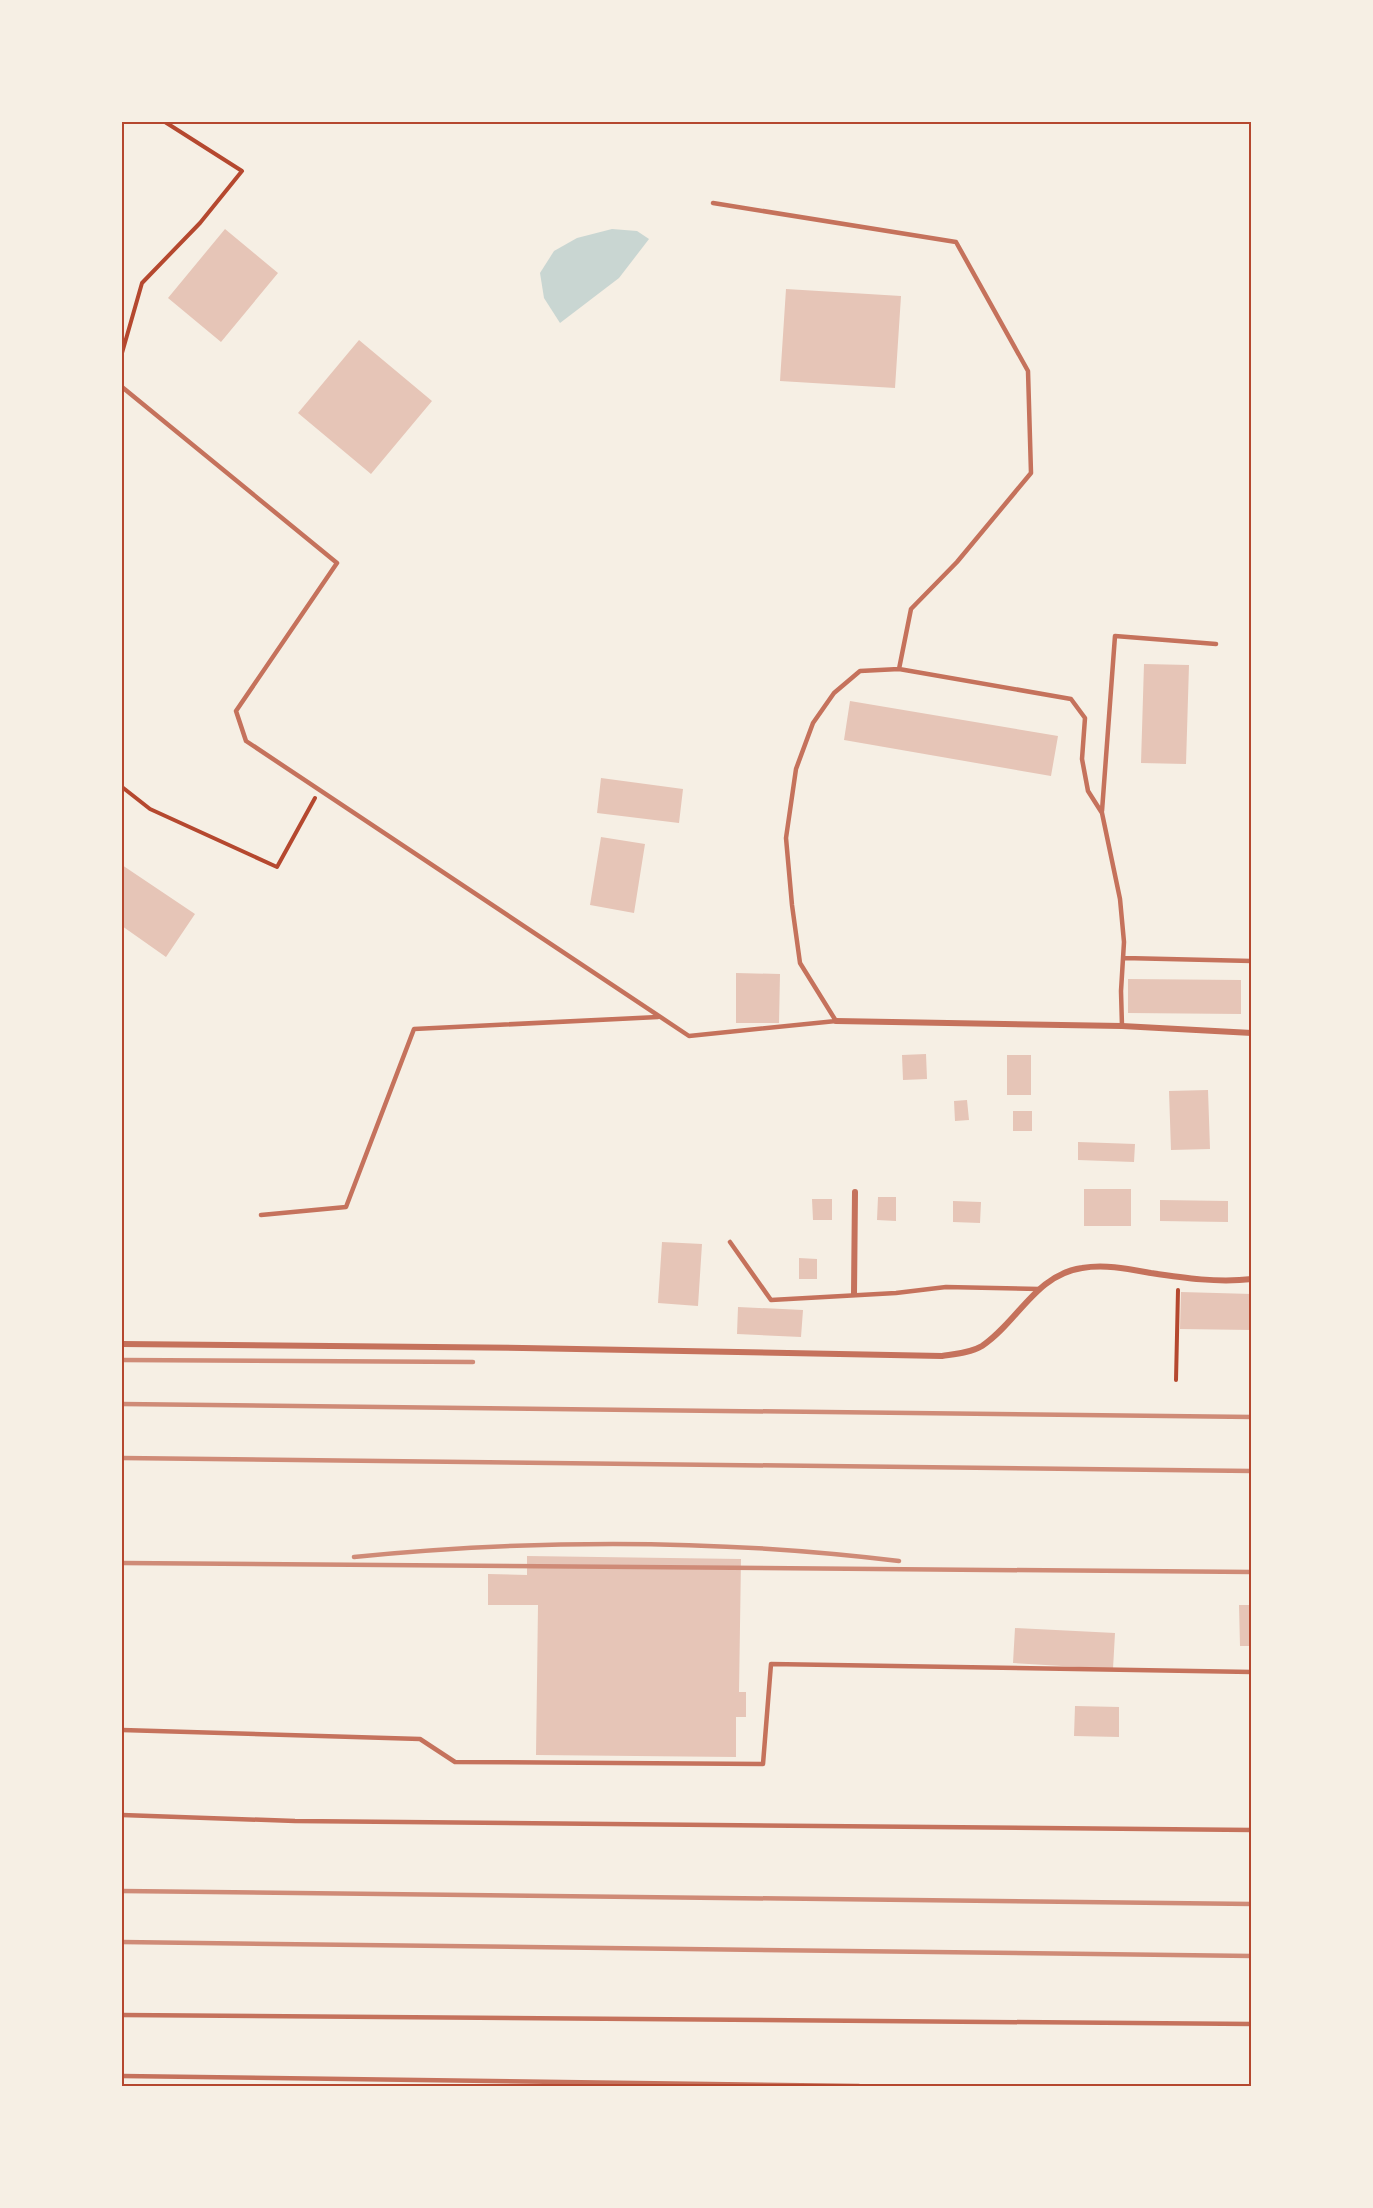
<svg xmlns="http://www.w3.org/2000/svg" width="1373" height="2208" viewBox="0 0 1373 2208" font-family="'Open Sans',sans-serif">
<style>
.water{fill:#c9d6d2}
.building{fill:#e6c5b7}
.lines{fill:none;stroke-linecap:round;stroke-linejoin:round}
.path{stroke:#b5482f;stroke-width:4}
.service{stroke:#c5725c;stroke-width:4.5}
.minor{stroke:#c5725c;stroke-width:6}
.rail{stroke:#cf8b77;stroke-width:4.5}
.neatline{fill:none;stroke:#b5482f;stroke-width:2}
</style>
<rect width="100%" height="100%" fill="#f6efe4"/>
<path class="water" d="M612,229L637,231L649,239L619,278L560,323L544,298L540,273L554,251L577,238Z"/>
<path class="building" d="M225,229L278,273L221,342L168,298Z
M786,289L901,296L895,388L780,381Z
M359,340L432,401L371,474L298,413Z
M1144,664L1189,665L1186,764L1141,763Z
M850,701L1058,736L1051,776L844,740Z
M601,778L683,789L679,823L597,813Z
M601,837L645,844L634,913L590,905Z
M122,865L195,914L166,957L122,926Z
M736,973L780,974L779,1023H736Z
M1128,979L1241,980V1014L1128,1013Z
M926,1054L927,1079L903,1080L902,1055Z
M1007,1055H1031V1095H1007Z
M1208,1090L1210,1149L1171,1150L1169,1091Z
M967,1100L969,1120L955,1121L954,1101Z
M1013,1111H1032V1131H1013Z
M1078,1142L1135,1144L1134,1162L1078,1160Z
M1084,1189H1131V1226H1084Z
M878,1197H896V1221L877,1220Z
M812,1199H832V1220H813Z
M1160,1200L1228,1201V1222L1160,1221Z
M953,1201L981,1202L980,1223L953,1222Z
M662,1242L702,1244L698,1306L658,1303Z
M799,1258L817,1259V1279H799Z
M1181,1292L1252,1294V1330L1180,1329Z
M738,1307L803,1310L801,1337L737,1334Z
M527,1556L741,1559L739,1692H746V1717H736V1757L536,1755L538,1605H488V1574L527,1575Z
M1239,1605H1252V1646H1240Z
M1015,1628L1115,1633L1113,1669L1013,1663Z
M1075,1706L1119,1707V1737L1074,1736Z"/>
<g class="lines">
<path class="path" d="M122,353L142,283L200,223L242,171L165,122
M122,787L150,809L277,867L315,798
M1176,1380L1178,1290"/>
<path class="service" d="M713,203L956,242L1028,371L1031,473L957,562L911,609L899,669
M122,387L337,563L236,711L246,741L689,1036L836,1021L800,963L792,905L786,838L796,769L813,723L834,693L860,671L899,669L1071,699L1085,718L1082,759L1088,791L1102,813L1120,899L1124,942L1121,991L1122,1026
M1102,811L1115,636L1216,644
M1124,958L1252,961
M261,1215L346,1207L414,1029L658,1017
M730,1242L771,1300L896,1293L946,1287L1039,1289
M122,1730L420,1739L455,1762L763,1764L771,1664L1252,1672
M122,1815L295,1821L1252,1830
M122,2015L1252,2024
M122,2076L859,2086"/>
<path class="minor" d="M836,1021L1122,1026L1252,1033
M854,1294L855,1192
M122,1344L523,1348L942,1356C955,1354 970,1353 982,1346C1018,1322 1035,1275 1082,1268C1105,1264 1129,1269 1151,1273C1184,1278 1218,1283 1252,1279"/>
<path class="rail" d="M122,1360L473,1362
M122,1404L1252,1417
M122,1458L1252,1471
M354,1557C535,1539 718,1539 899,1561
M122,1563L1252,1572
M122,1891L1252,1904
M122,1942L1252,1956"/>
</g>
<rect width="1373" height="2208" fill="none" stroke="#f6efe4" stroke-width="246"/>
<rect x="123" y="123" width="1127" height="1962" class="neatline"/>
</svg>
